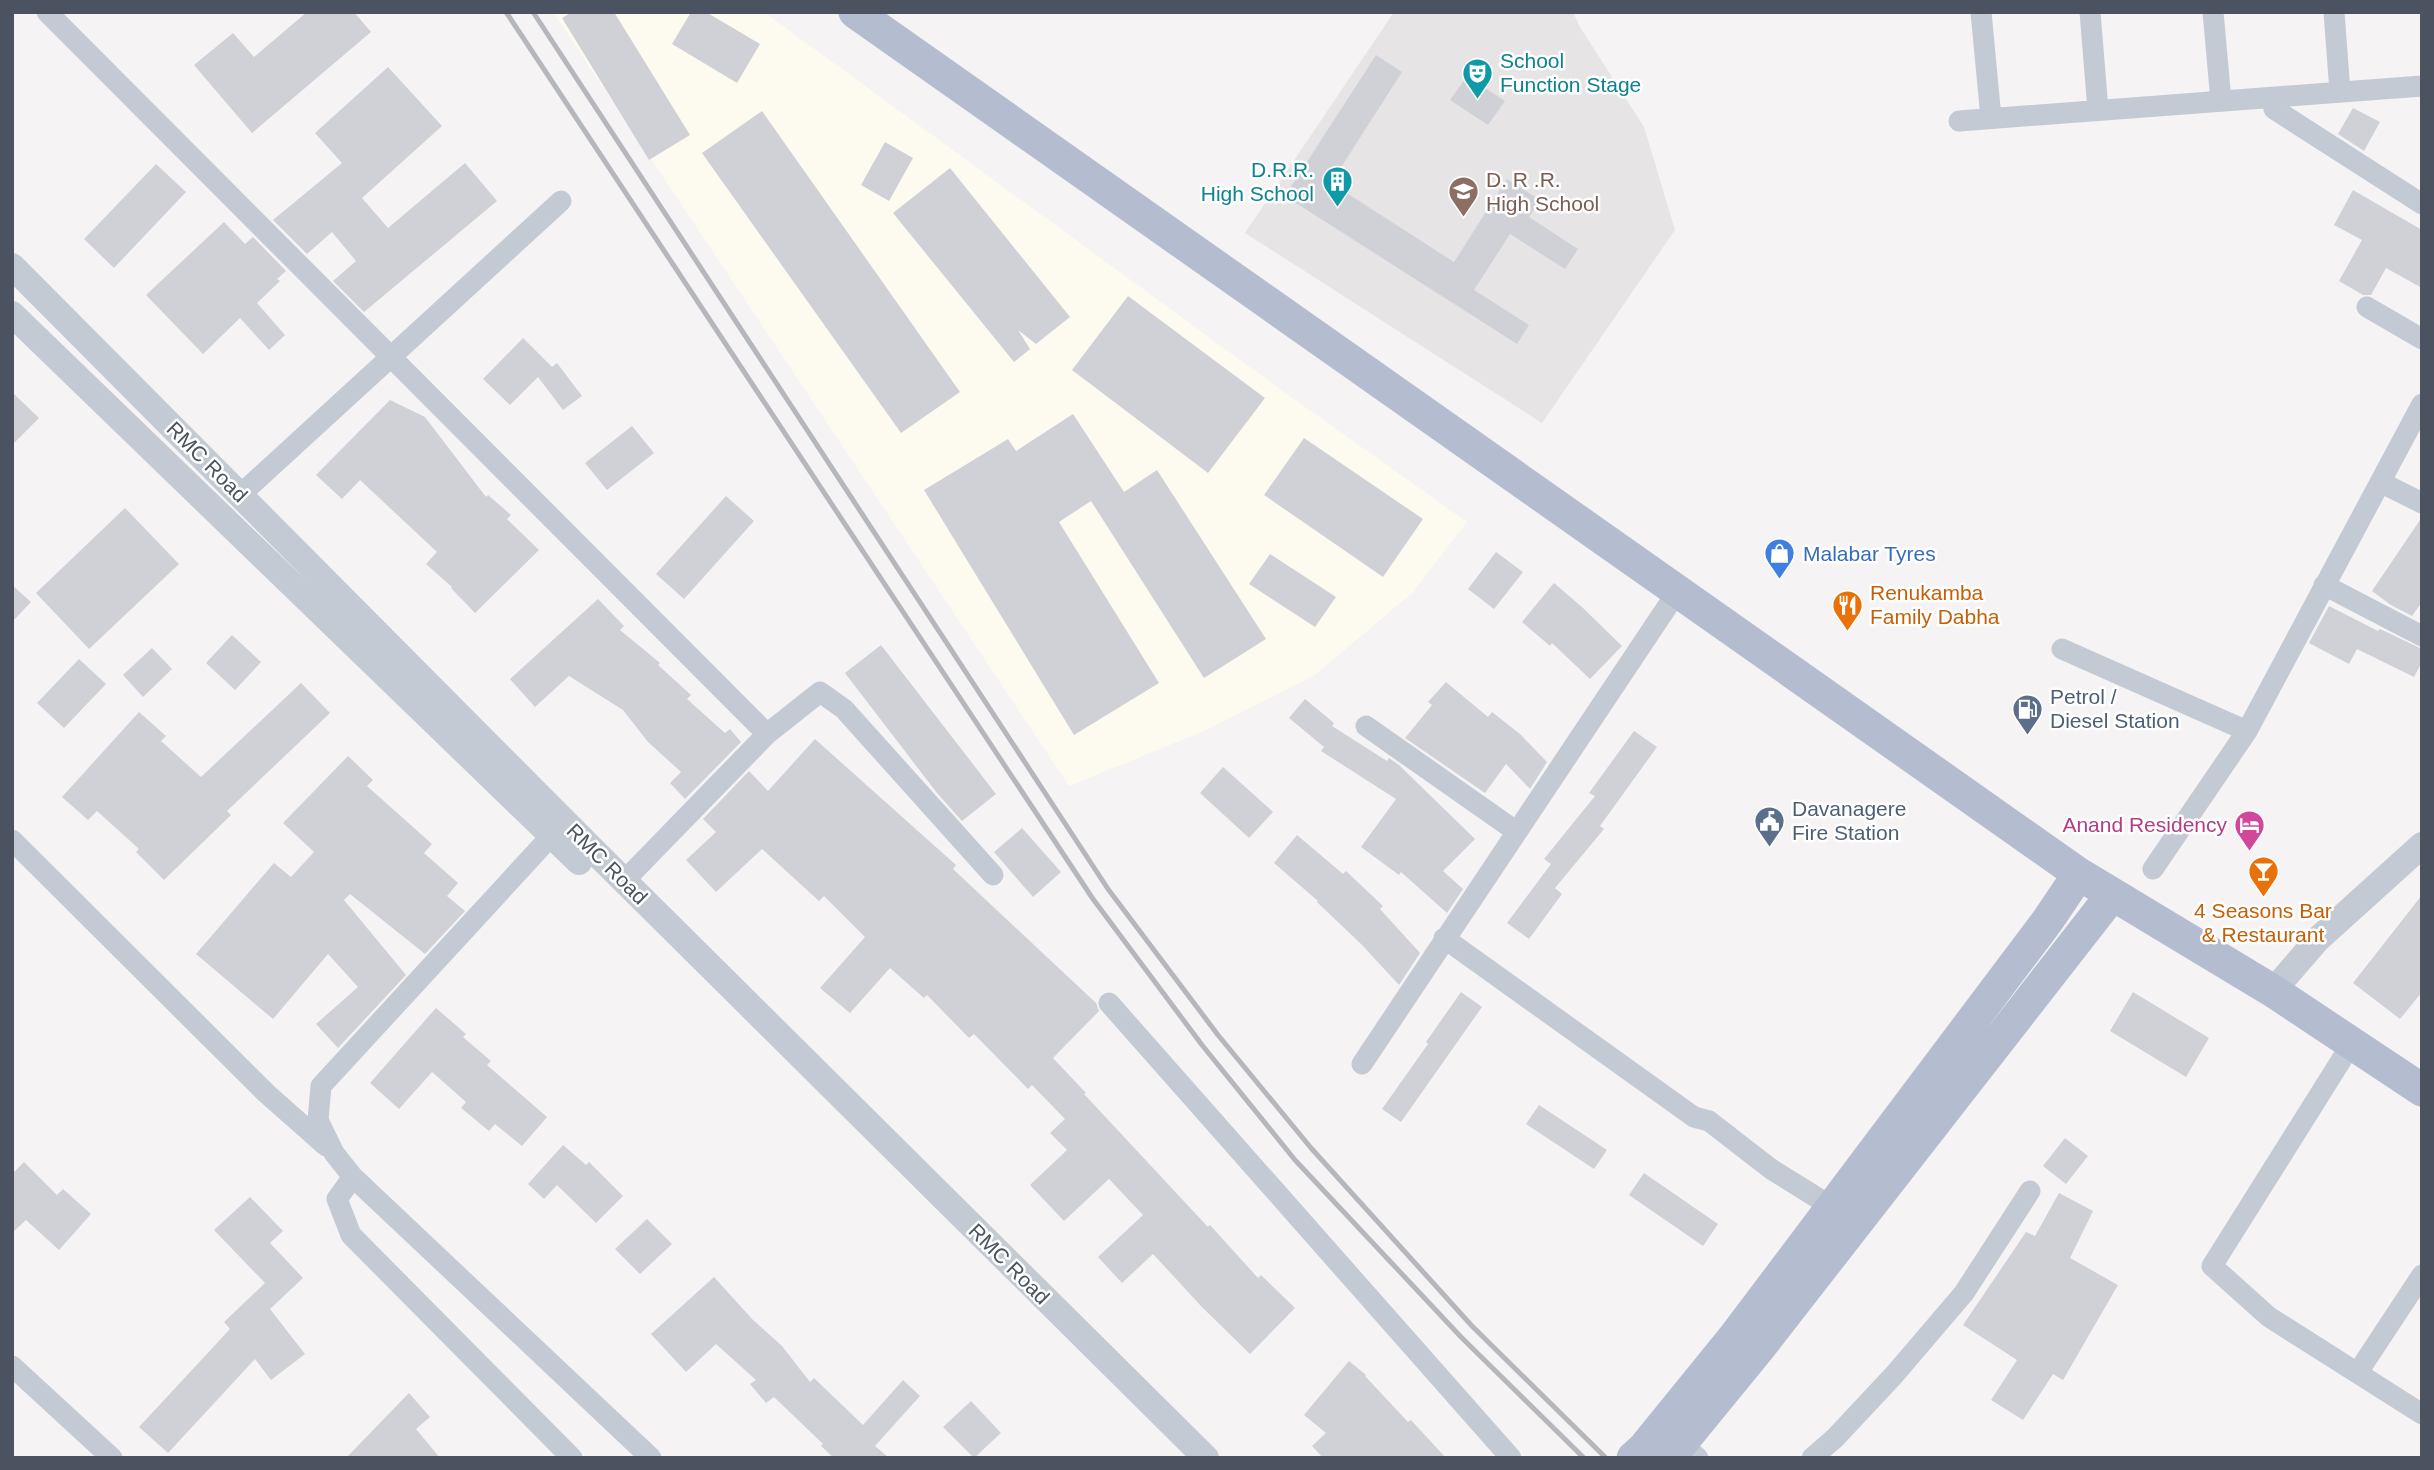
<svg xmlns="http://www.w3.org/2000/svg" width="2434" height="1470" viewBox="0 0 2434 1470" font-family="Helvetica,sans-serif">
<style>
.commercial{fill:#fdfbef}
.education{fill:#e6e4e5}
.building{fill:#d0d1d7}
.lines{fill:none;stroke-linecap:round;stroke-linejoin:round}
.minor{stroke:#c4cad3;stroke-width:21}
.tertiary{stroke:#c4cad3;stroke-width:26}
.primary{stroke:#b4bdd0;stroke-width:33}
.rail{stroke:#b5b7bd;stroke-width:5}
.labels{text-anchor:middle;stroke-width:5;stroke-linejoin:round;paint-order:stroke}
.culture-label{font-size:21px;fill:#0d838f;stroke:#fff;text-anchor:start}
.education-label{font-size:21px;fill:#785e54;stroke:#fff;text-anchor:start}
.street-label{font-size:21px;fill:#4b5260;stroke:#fff}
.shop-label{font-size:21px;fill:#366cbe;stroke:#fff;text-anchor:start}
.food-label{font-size:21px;fill:#c56008;stroke:#fff;text-anchor:start}
.service-label{font-size:21px;fill:#4e5e75;stroke:#fff;text-anchor:start}
.hotel-label{font-size:21px;fill:#b23c85;stroke:#fff;text-anchor:end}
</style>
<rect width="100%" height="100%" fill="#f5f3f3"/>
<path class="commercial" d="M553,12H764L1277,387L1467,522L1412,593L1315,675L1204,731L1069,786Z"/>
<path class="education" d="M1394,12H1573L1580,27L1644,127L1675,230L1542,423L1245,233Z"/>
<path class="building" d="M307,12H354L371,32L252,133L194,65L233,33L254,57Z
M572,12H614L690,135L649,160L562,18Z
M691,12H706L760,44L737,83L672,44Z
M1376,55L1402,72L1331,183L1454,262L1507,179L1540,200L1529,217L1578,249L1565,269L1510,234L1474,290L1529,325L1517,344L1285,196Z
M388,67L442,126L362,198L388,228L465,163L497,201L364,312L333,281L356,261L332,232L307,254L273,220L342,163L315,133Z
M1467,76L1505,101L1488,125L1450,100Z
M2353,108L2380,122L2364,151L2338,134Z
M762,111L960,392L901,433L702,153Z
M885,142L913,158L889,201L861,185Z
M156,164L186,192L114,268L84,239Z
M950,168L1070,317L1036,344L1018,330L1030,349L1014,362L893,213Z
M2353,190L2422,230V288L2386,268L2371,295H2363L2339,281L2362,240L2334,225Z
M224,222L245,244L253,237L286,271L277,279L280,281L257,303L285,335L269,350L240,318L203,354L146,295Z
M1128,296L1265,398L1208,473L1072,370Z
M523,338L552,367L557,363L582,396L563,410L538,377L510,405L483,379Z
M12,392L39,418L12,445Z
M390,400L425,417L486,497L488,495L511,515L507,519L539,550L475,613L451,588L452,587L426,564L437,552L360,480L342,499L316,475Z
M1073,414L1124,492L1157,470L1266,639L1204,678L1091,501L1059,522L1159,683L1074,735L924,490L1008,439L1016,451Z
M632,426L654,453L607,490L585,463Z
M1304,438L1423,519L1383,577L1264,495Z
M726,496L754,521L684,599L656,574Z
M125,508L179,564L89,649L36,593Z
M2422,517V602L2412,616L2391,605L2372,591Z
M1496,552L1523,572L1494,609L1468,589Z
M1270,554L1336,597L1315,627L1249,584Z
M1554,583L1582,607L1622,646L1590,679L1552,643L1550,646L1522,622Z
M12,585L31,602L12,622Z
M598,599L624,626L620,630L660,663L658,665L691,695L687,699L725,733L730,729L741,742L685,799L670,783L681,772L648,742L623,710L569,676L535,707L510,679Z
M2329,606L2378,631L2380,629L2422,649V662L2414,677L2357,649L2349,664L2309,643Z
M232,635L261,662L235,690L206,663Z
M881,645L996,794L962,821L937,793L845,673Z
M152,648L172,669L143,697L123,675Z
M79,659L106,684L64,728L37,703Z
M1446,682L1488,717L1492,712L1520,734L1547,762L1530,789L1506,764L1485,793L1405,738L1432,705L1428,702Z
M301,683L330,713L227,811L231,815L164,880L136,852L139,849L97,811L88,820L62,797L139,712L166,736L161,741L201,777Z
M1305,699L1334,723L1332,726L1387,761L1389,758L1399,765L1475,839L1443,871L1463,889L1447,913L1401,872L1399,875L1361,847L1396,799L1321,751L1324,747L1289,718Z
M1634,731L1657,747L1600,826L1604,829L1555,888L1562,894L1529,939L1507,923L1551,864L1544,859L1595,796L1589,793Z
M815,739L956,865L953,869L1096,1003L1099,1011L1053,1058L1086,1093L1084,1094L1208,1227L1210,1225L1258,1278L1261,1275L1295,1308L1250,1354L1201,1306L1153,1254L1122,1283L1098,1257L1143,1215L1109,1179L1064,1221L1030,1185L1067,1150L1050,1133L1065,1119L1032,1085L1028,1089L974,1034L969,1038L927,995L924,998L890,968L850,1013L820,988L865,937L824,896L819,901L762,849L716,892L686,860L716,832L703,819L749,771L768,791Z
M348,756L373,780L367,786L432,844L424,853L458,883L447,896L465,911L425,954L350,894L344,900L406,975L338,1048L316,1024L358,987L328,954L273,1019L196,954L274,863L291,877L314,852L283,823Z
M1223,767L1273,812L1249,838L1200,793Z
M1022,828L1061,872L1033,897L994,852Z
M1297,835L1343,874L1346,871L1383,906L1380,909L1420,953L1399,985L1362,945L1317,902L1318,901L1274,863Z
M2422,895V992L2400,1019L2353,983Z
M1461,992L1482,1007L1401,1122L1382,1109L1428,1044L1426,1042Z
M2133,992L2209,1038L2186,1077L2110,1031Z
M436,1008L466,1034L463,1037L491,1061L487,1065L547,1117L522,1146L495,1124L489,1131L461,1108L466,1102L432,1072L399,1109L370,1083Z
M1539,1105L1607,1150L1594,1169L1526,1124Z
M2065,1138L2088,1156L2066,1184L2043,1166Z
M563,1145L586,1165L589,1162L623,1196L596,1223L557,1185L544,1199L528,1184Z
M24,1162L57,1195L63,1189L91,1214L59,1250L26,1220L12,1233V1174Z
M1644,1173L1718,1224L1703,1246L1629,1195Z
M2059,1193L2093,1211L2070,1258L2118,1285L2063,1380L2053,1374L2023,1420L1991,1400L2017,1360L1963,1325L2026,1232L2035,1236Z
M250,1197L283,1231L270,1243L303,1278L270,1309L305,1354L271,1380L255,1359L168,1453L139,1427L230,1329L224,1322L265,1283L214,1230Z
M647,1219L672,1244L640,1274L615,1249Z
M714,1277L753,1320L782,1346L810,1382L814,1378L863,1425L903,1380L920,1396L875,1446L889,1458H834L821,1446L823,1444L774,1397L766,1403L750,1384L756,1380L716,1344L686,1372L651,1334Z
M1349,1361L1366,1375L1365,1376L1408,1422L1411,1420L1446,1458H1323L1312,1446L1326,1433L1304,1415Z
M409,1393L430,1417L416,1429L440,1458H346Z
M971,1401L1001,1433L974,1458L943,1427Z"/>
<g class="lines">
<path class="minor" d="M47,12L767,734
M1981,12L1991,118
M2090,12L2098,110
M2213,12L2221,101
M2334,12L2340,92
M2274,109L2422,204
M1959,121L2422,86
M2367,307L2422,339
M2380,482L2422,503
M240,495L561,201
M2324,585L2422,636
M2062,649L2247,731
M1366,726L1517,832
M552,835L321,1086L318,1120L334,1153L353,1177L651,1458
M12,840L266,1093L326,1146
M2153,869L2247,731L2422,404
M624,881L767,734L820,692L844,709L993,875
M1444,938L1694,1117L1709,1121L1771,1169L1832,1207
M1109,1003L1511,1458
M2352,1043L2212,1266L2269,1317L2422,1414
M1362,1064L1677,592
M353,1177L337,1199L351,1235L572,1458
M12,1366L112,1458
M2358,1372L2422,1275
M1681,1443L1698,1458
M1812,1458L1835,1438L1894,1375L1964,1293L2030,1191"/>
<path class="tertiary" d="M12,266L590,847L1206,1458
M12,314L579,862
M2273,991L2318,939L2422,845"/>
<path class="primary" d="M855,12L2079,874L2273,991L2422,1090
M1633,1458L1644,1448L1735,1336L2048,920L2079,874
M1669,1458L1759,1348L2112,895"/>
<path class="rail" d="M506,12L1093,899L1202,1045L1295,1160L1461,1337L1584,1458
M533,12L1108,889L1218,1035L1311,1148L1472,1326L1606,1458"/>
</g>
<defs>
<symbol id="theatre-pin" viewBox="-11 -11 22 30"><path d="M0 17L-7.5 6A9.5 9.5 0 1 1 7.5 6Z" fill="#0f9aa8" stroke="#fff"/><path d="M-5-5.5Q0-4 5-5.5V0Q5 5 0 6Q-5 5-5 0ZM-3.3-2.5H-1v1.5H-3.3ZM1-2.5H3.3v1.5H1ZM-2.8 1Q0 5.5 2.8 1Z" fill="#fff"/></symbol>
<symbol id="building-pin" viewBox="-11 -11 22 30"><path d="M0 17L-7.5 6A9.5 9.5 0 1 1 7.5 6Z" fill="#0f9aa8" stroke="#fff"/><path d="M-4-6H4V6H1V3H-1V6H-4ZM-2.5-4.3h1.7v1.8h-1.7ZM.8-4.3h1.7v1.8H.8ZM-2.5-1h1.7V.8h-1.7ZM.8-1h1.7V.8H.8Z" fill="#fff"/></symbol>
<symbol id="school-pin" viewBox="-11 -11 22 30"><path d="M0 17L-7.5 6A9.5 9.5 0 1 1 7.5 6Z" fill="#8d6e63" stroke="#fff"/><path d="M0-5L7-2L0 1L-7-2ZM-4 1L0 2.5L4 1V4Q0 6-4 4Z" fill="#fff"/></symbol>
<symbol id="shop-pin" viewBox="-11 -11 22 30"><path d="M0 17L-7.5 6A9.5 9.5 0 1 1 7.5 6Z" fill="#3f7fe0" stroke="#fff"/><path d="M-5-2.5h2.3a2.7 3.5 0 0 1 5.4 0H5L5.5 6h-11ZM-1.5-2.5h3a1.5 2.3 0 0 0-3 0Z" fill="#fff"/></symbol>
<symbol id="restaurant-pin" viewBox="-11 -11 22 30"><path d="M0 17L-7.5 6A9.5 9.5 0 1 1 7.5 6Z" fill="#e8710a" stroke="#fff"/><path d="M-5-6h1v4h1v-4h1v4h1v-4h1v5L-1.5 .5V6h-2V.5L-5-1ZM5-6V6H3V1.5H1.5Q1.5-4 5-6Z" fill="#fff"/></symbol>
<symbol id="fuel-pin" viewBox="-11 -11 22 30"><path d="M0 17L-7.5 6A9.5 9.5 0 1 1 7.5 6Z" fill="#5c6f8a" stroke="#fff"/><path d="M-5.5-6h7V0h2V4h1.3V-2.5L3-4.5l.8-.8L6-3V5H2.5V1h-1V6h-7ZM-4.2-4.7v3.2H.2V-4.7Z" fill="#fff"/></symbol>
<symbol id="civic-pin" viewBox="-11 -11 22 30"><path d="M0 17L-7.5 6A9.5 9.5 0 1 1 7.5 6Z" fill="#5c6f8a" stroke="#fff"/><path d="M-.6-6.5H3V-4.5H.6V-3L4-1V1h2V6H-6V1h2V-1L-.6-3ZM-1.2 2.5V6h2.4V2.5Z" fill="#fff"/></symbol>
<symbol id="hotel-pin" viewBox="-11 -11 22 30"><path d="M0 17L-7.5 6A9.5 9.5 0 1 1 7.5 6Z" fill="#d1479c" stroke="#fff"/><path d="M-6-4.5h1.5V1H6V5H4.5V3h-9V5H-6ZM-4 0a1.8 1.8 0 1 1 3.6 0ZM.5 0V-2.5h3Q6-2.5 6 0Z" fill="#fff"/></symbol>
<symbol id="bar-pin" viewBox="-11 -11 22 30"><path d="M0 17L-7.5 6A9.5 9.5 0 1 1 7.5 6Z" fill="#e8710a" stroke="#fff"/><path d="M-6-5H6L.8 .8V4.5H3.5V6h-7V4.5H-.8V.8Z" fill="#fff"/></symbol>
</defs>
<g fill-rule="evenodd">
<use href="#theatre-pin" x="1460" y="56" width="35" height="47"/>
<use href="#building-pin" x="1320" y="164" width="35" height="47"/>
<use href="#school-pin" x="1446" y="174" width="35" height="47"/>
<use href="#shop-pin" x="1762" y="536" width="35" height="47"/>
<use href="#restaurant-pin" x="1830" y="588" width="35" height="47"/>
<use href="#fuel-pin" x="2010" y="692" width="35" height="47"/>
<use href="#civic-pin" x="1752" y="804" width="35" height="47"/>
<use href="#hotel-pin" x="2232" y="808" width="35" height="47"/>
<use href="#bar-pin" x="2246" y="854" width="35" height="47"/>
</g>
<g class="labels">
<g class="culture-label">
<text x="1500" y="68">School<tspan x="1500" dy="24">Function Stage</tspan></text>
<text x="1314" y="177" text-anchor="end">D.R.R.<tspan x="1314" dy="24">High School</tspan></text>
</g>
<g class="education-label">
<text x="1486" y="187">D. R .R.<tspan x="1486" dy="24">High School</tspan></text>
</g>
<g class="street-label">
<text transform="translate(207 462) rotate(45)" y="7">RMC Road</text>
<text transform="translate(607 864) rotate(45)" y="7">RMC Road</text>
<text transform="translate(1009 1264) rotate(45)" y="7">RMC Road</text>
</g>
<g class="shop-label">
<text x="1803" y="561">Malabar Tyres</text>
</g>
<g class="food-label">
<text x="1870" y="600">Renukamba<tspan x="1870" dy="24">Family Dabha</tspan></text>
<text x="2263" y="918" text-anchor="middle">4 Seasons Bar<tspan x="2263" dy="24">&amp; Restaurant</tspan></text>
</g>
<g class="service-label">
<text x="2050" y="704">Petrol /<tspan x="2050" dy="24">Diesel Station</tspan></text>
<text x="1792" y="816">Davanagere<tspan x="1792" dy="24">Fire Station</tspan></text>
</g>
<g class="hotel-label">
<text x="2227" y="832">Anand Residency</text>
</g>
</g>
<rect width="2434" height="1470" fill="none" stroke="#4b5260" stroke-width="28"/>
</svg>
